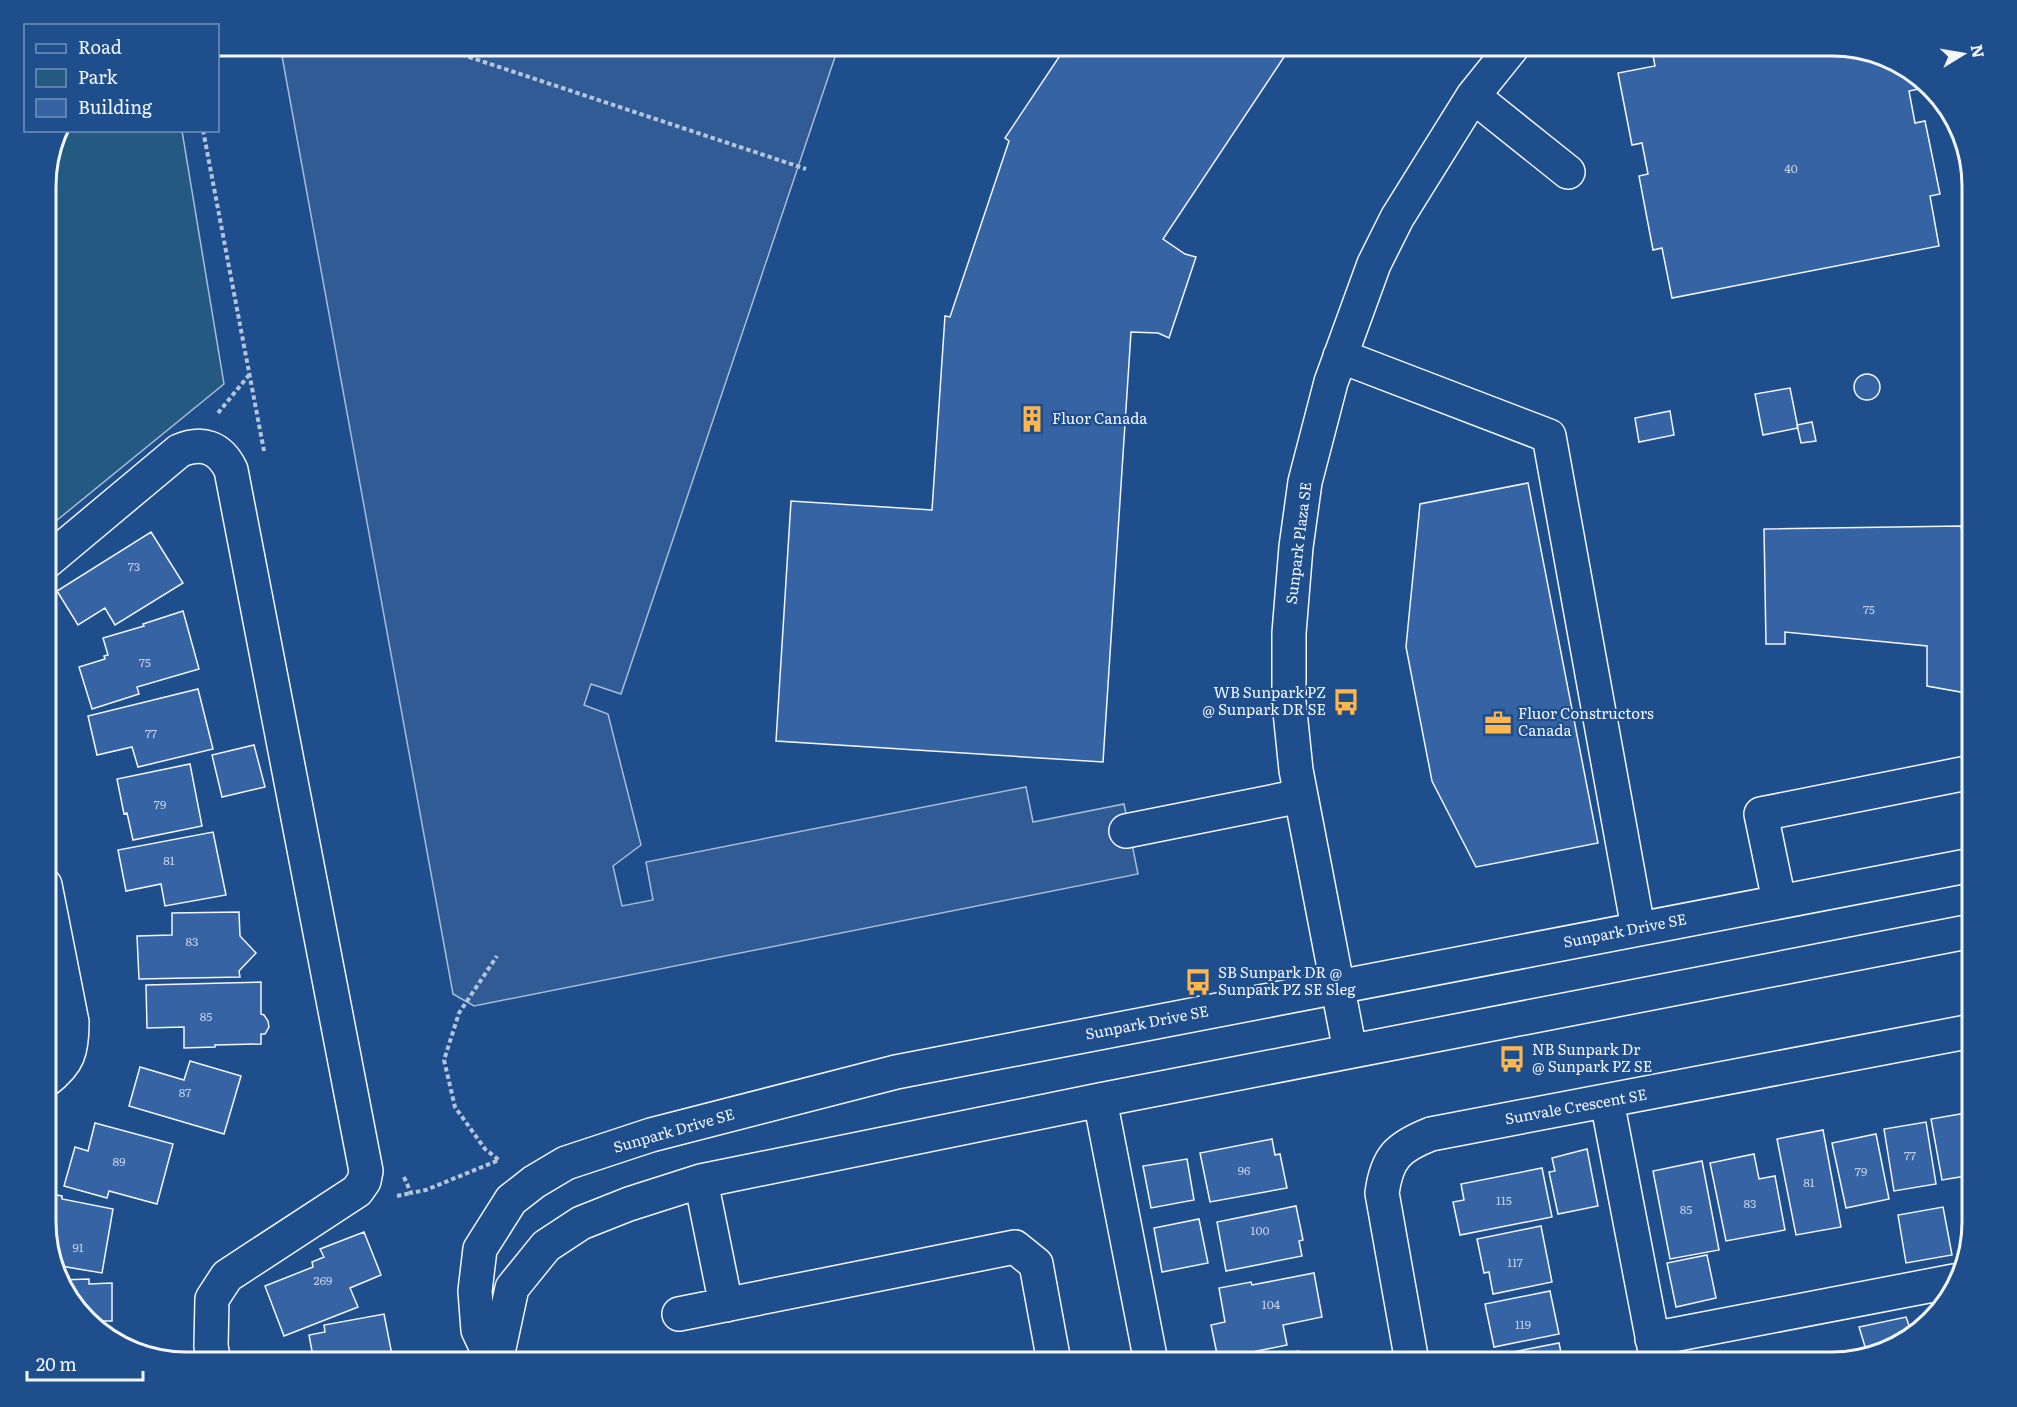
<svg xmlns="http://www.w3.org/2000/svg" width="2017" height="1407" viewBox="0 0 2017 1407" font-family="Literata,serif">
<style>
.green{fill:#245a82;stroke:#a8bbd7;stroke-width:1.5}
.parking{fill:#305b95;stroke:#a8bbd7;stroke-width:1.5}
.building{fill:#3563a3;stroke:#f2f6ff;stroke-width:1.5}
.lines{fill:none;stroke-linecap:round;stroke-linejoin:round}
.minor-casing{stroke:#f2f6ff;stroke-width:36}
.path{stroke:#b3c4dc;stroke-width:4;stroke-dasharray:4.5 3;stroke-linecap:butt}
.minor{stroke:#1f4e8c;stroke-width:33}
.labels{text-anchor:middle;stroke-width:4.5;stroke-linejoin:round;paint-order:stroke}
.number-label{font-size:12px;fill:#c3d1e8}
.poi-label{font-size:15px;fill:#f2f6ff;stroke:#1f4e8c;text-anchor:start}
.street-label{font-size:15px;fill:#f2f6ff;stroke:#1f4e8c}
.rim{fill:none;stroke:#f2f6ff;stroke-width:3}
</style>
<rect width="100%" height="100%" fill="#1f4e8c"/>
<path class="green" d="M57,131H182L224,384L45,530V176Z"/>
<path class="parking" d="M280,45H839L621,694L591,684L584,705L608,714L641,845L613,866L622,906L653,900L646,862L1026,787L1033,822L1124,804L1138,874L474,1006L453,994Z"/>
<path class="building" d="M1067,45H1292L1163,239L1185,254L1196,257L1169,338L1158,333L1131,332L1103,762L776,741L791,501L932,510L945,316L950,317L1009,141L1005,138Z
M1651,45H1832L1910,69L1917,76L1919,89L1909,91L1915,123L1925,121L1940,194L1930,196L1939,246L1672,298L1662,248L1653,250L1639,176L1648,174L1642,143L1632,145L1618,73L1655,66Z
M1854 387a13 13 0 1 1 26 0a13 13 0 1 1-26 0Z
M1790,388L1798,428L1763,435L1755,394Z
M1670,411L1674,435L1639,442L1635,418Z
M1812,422L1816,441L1801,443L1797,425Z
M1528,483L1598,843L1476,867L1432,781L1406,647L1420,504Z
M1961,526L1972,587V694L1927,686V646L1785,632V644H1766L1764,529Z
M151,532L183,583L115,625L105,608L78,625L57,591Z
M183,611L199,669L137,687L139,694L92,709L79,667L105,659L104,656L108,655L103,638L144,626L143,624Z
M198,689L213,749L138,767L132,747L97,755L88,716Z
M254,745L265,787L222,797L212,755Z
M190,764L202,826L133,840L127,813L124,814L117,779Z
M213,832L226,895L165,906L161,884L126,891L118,850Z
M239,912L240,936L256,953L239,971L240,977L139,979L137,936L172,935V913Z
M261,982V1014L264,1015L268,1021L269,1027L265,1034H261V1044L215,1045V1047L184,1048V1027L147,1028L146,985Z
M190,1061L241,1076L224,1134L129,1106L140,1067L184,1080Z
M1972,1112V1175L1942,1180L1931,1119Z
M1926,1122L1936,1184L1894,1191L1884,1129Z
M95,1123L173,1144L157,1204L109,1191L107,1198L64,1186L75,1147L88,1151Z
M1823,1130L1841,1227L1796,1235L1777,1139Z
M1876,1134L1889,1199L1846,1208L1832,1143Z
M1272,1139L1275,1155L1280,1154L1287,1188L1210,1202L1200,1153Z
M1587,1149L1598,1206L1558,1214L1549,1172L1555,1171L1552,1158Z
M1754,1154L1759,1179L1775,1176L1785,1230L1726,1241L1710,1163Z
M1187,1159L1194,1200L1151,1208L1143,1166Z
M1702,1161L1719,1250L1670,1259L1653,1171Z
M1542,1168L1552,1217L1460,1235L1453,1202L1464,1200L1461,1184Z
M45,1193L62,1196V1199L113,1209L102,1273L55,1265L45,1231Z
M1296,1206L1303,1240L1299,1241L1302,1256L1226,1271L1217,1222Z
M1943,1207L1952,1255L1906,1263L1898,1215Z
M1199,1219L1208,1263L1162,1272L1154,1228Z
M1541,1226L1552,1282L1493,1294L1489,1272L1484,1273L1477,1239Z
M364,1232L381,1275L350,1288L358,1307L284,1336L265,1286L313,1267L312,1262L324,1257L320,1249Z
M1707,1255L1716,1298L1676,1307L1667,1263Z
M1314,1273L1322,1317L1283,1325L1287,1345L1218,1359L1211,1325L1225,1322L1219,1288L1251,1282L1252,1285Z
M89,1279V1284L112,1283V1321H102V1333L64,1292L60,1280Z
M1550,1291L1559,1334L1494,1347L1485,1304Z
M384,1314L392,1355L387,1356L388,1362H314L309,1335L325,1332L324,1325Z
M1906,1317L1912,1334L1902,1343L1867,1353L1859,1327Z
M1559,1343L1563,1362H1493L1492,1356Z
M1298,1351L1300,1362H1237Z"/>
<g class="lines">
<defs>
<path id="minor" d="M1473,96L1568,172
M1340,356L1549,436L1638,928
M45,563L179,451C202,441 220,447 231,470L366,1171L364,1181L357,1191L227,1276L212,1299L211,1346L214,1362
M1126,831L1301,796
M45,885L72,1022C72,1051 69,1063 45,1081
M1779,901L1761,814L1972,772
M1350,1051L1296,770L1289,702V633L1296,547L1305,482L1331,382L1374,264L1397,218L1473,96L1514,45
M1100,1100L1151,1362
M1607,1101L1657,1362
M701,1181L726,1305
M679,1314L1015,1247L1036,1264L1054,1362
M1652,1339L1954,1281
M493,1362L478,1330L475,1291L480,1249L511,1200L534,1182L566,1163L651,1135L896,1072L1972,865
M496,1362L512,1288L546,1246L581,1223L629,1204L701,1181L1100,1100L1972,931
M1412,1362L1382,1193C1387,1157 1398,1147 1431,1134L1972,1031"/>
</defs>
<use href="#minor" class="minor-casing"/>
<path class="path" d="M433,45L806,169
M203,130L264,451
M218,413L249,375
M404,1177L411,1193L426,1190L499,1160L485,1149L455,1107L444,1060L459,1013L497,956
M397,1196L411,1193"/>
<use href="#minor" class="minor"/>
</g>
<defs>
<symbol id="building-bare" viewBox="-9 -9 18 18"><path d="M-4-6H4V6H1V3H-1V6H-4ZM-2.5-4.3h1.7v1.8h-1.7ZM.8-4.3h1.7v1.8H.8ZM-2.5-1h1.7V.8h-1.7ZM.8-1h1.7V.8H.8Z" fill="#ffb74d" stroke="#1f4e8c" stroke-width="2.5" paint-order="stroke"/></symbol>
<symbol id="bus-bare" viewBox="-9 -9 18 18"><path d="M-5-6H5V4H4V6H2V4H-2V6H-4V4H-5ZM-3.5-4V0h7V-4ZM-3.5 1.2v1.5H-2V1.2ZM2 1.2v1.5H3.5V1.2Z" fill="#ffb74d" stroke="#1f4e8c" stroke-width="2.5" paint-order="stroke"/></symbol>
<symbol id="office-bare" viewBox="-9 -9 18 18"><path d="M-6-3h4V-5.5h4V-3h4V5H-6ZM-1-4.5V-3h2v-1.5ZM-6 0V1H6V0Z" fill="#ffb74d" stroke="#1f4e8c" stroke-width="2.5" paint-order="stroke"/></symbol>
</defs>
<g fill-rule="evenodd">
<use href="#building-bare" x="1013" y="400" width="38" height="38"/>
<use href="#bus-bare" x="1327" y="683" width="38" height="38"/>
<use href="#office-bare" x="1479" y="704" width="38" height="38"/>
<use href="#bus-bare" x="1179" y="963" width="38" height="38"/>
<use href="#bus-bare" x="1493" y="1040" width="38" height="38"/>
</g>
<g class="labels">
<g class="number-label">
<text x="1791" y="173">40</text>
<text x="134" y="571">73</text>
<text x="1869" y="614">75</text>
<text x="145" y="667">75</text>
<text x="151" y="738">77</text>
<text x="160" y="809">79</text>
<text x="169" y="865">81</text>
<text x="192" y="946">83</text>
<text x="206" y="1021">85</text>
<text x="185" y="1097">87</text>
<text x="1910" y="1160">77</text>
<text x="119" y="1166">89</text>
<text x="1244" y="1175">96</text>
<text x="1861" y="1176">79</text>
<text x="1809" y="1187">81</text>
<text x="1504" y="1205">115</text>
<text x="1750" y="1208">83</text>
<text x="1686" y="1214">85</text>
<text x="1260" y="1235">100</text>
<text x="78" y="1252">91</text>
<text x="1515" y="1267">117</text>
<text x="323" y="1285">269</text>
<text x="1271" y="1309">104</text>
<text x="1523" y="1329">119</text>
</g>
<g class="poi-label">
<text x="1052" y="424">Fluor Canada</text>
<text x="1326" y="698" text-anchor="end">WB Sunpark PZ<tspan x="1326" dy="17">@ Sunpark DR SE</tspan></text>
<text x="1518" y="719">Fluor Constructors<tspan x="1518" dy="17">Canada</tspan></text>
<text x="1218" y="978">SB Sunpark DR @<tspan x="1218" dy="17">Sunpark PZ SE Sleg</tspan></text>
<text x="1532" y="1055">NB Sunpark Dr<tspan x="1532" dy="17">@ Sunpark PZ SE</tspan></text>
</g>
<g class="street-label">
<text transform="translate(1299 543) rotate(-83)" y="5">Sunpark Plaza SE</text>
<text transform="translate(1625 931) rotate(-11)" y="5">Sunpark Drive SE</text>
<text transform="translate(1147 1023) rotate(-11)" y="5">Sunpark Drive SE</text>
<text transform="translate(1576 1107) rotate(-10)" y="5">Sunvale Crescent SE</text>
<text transform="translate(674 1131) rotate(-16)" y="5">Sunpark Drive SE</text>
</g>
</g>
<path d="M0 0H2017V1407H0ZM186 56H1832A130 130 0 0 1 1962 186V1222A130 130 0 0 1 1832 1352H186A130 130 0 0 1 56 1222V186A130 130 0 0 1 186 56Z" fill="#1f4e8c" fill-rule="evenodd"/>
<path class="rim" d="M186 56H1832A130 130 0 0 1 1962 186V1222A130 130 0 0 1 1832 1352H186A130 130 0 0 1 56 1222V186A130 130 0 0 1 186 56Z"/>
<rect x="24" y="24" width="195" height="108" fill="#1f4e8c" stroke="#7391ba" stroke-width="1.5"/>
<rect x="36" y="44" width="30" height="9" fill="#1f4e8c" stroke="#7391ba" stroke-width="1.5"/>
<text x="78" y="54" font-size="18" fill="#f2f6ff">Road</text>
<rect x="36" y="69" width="30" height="18" fill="#245a82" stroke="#7391ba" stroke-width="1.5"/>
<text x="78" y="84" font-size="18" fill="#f2f6ff">Park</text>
<rect x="36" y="99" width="30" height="18" fill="#3563a3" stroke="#7391ba" stroke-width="1.5"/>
<text x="78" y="114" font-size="18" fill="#f2f6ff">Building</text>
<g transform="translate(1963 54) rotate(79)" stroke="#1f4e8c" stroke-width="4.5" paint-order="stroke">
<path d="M0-4.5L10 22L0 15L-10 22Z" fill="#f2f6ff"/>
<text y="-9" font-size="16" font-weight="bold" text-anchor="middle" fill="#f2f6ff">N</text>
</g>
<path d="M27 1371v9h116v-9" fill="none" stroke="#f2f6ff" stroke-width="3"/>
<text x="36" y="1371" font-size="18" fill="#f2f6ff" stroke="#1f4e8c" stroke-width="4.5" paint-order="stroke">20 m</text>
</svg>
